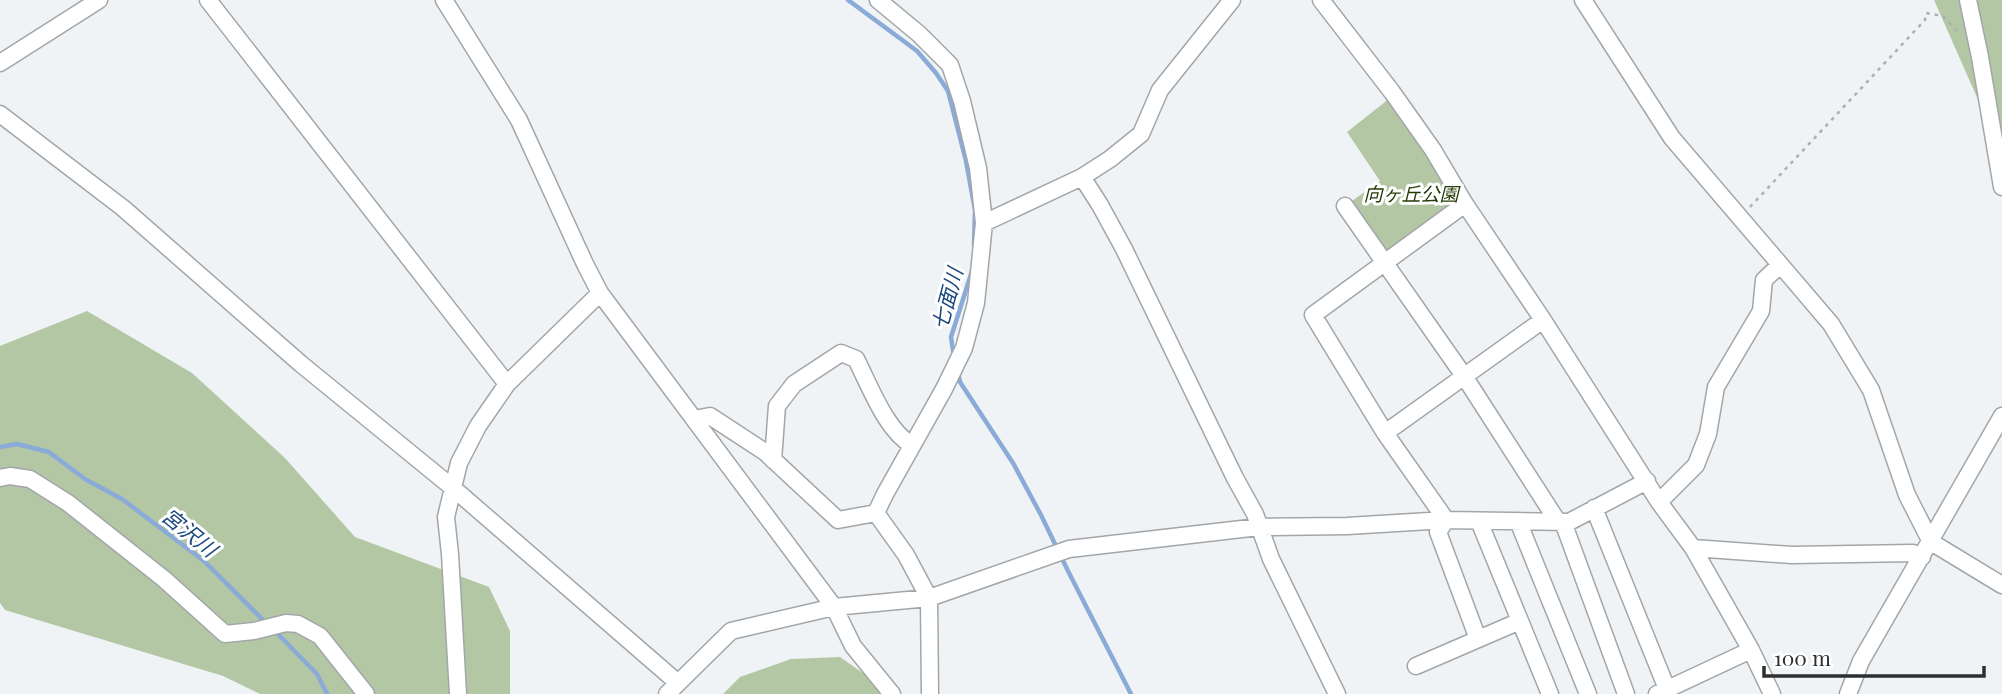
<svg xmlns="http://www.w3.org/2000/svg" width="2002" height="694" viewBox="0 0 2002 694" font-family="'Playfair Display','Noto Sans JP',serif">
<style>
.green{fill:#b3c7a5}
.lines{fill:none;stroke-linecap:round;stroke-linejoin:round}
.stream{stroke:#8aabd7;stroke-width:4.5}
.minor-casing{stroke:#a3a6a9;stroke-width:19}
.path{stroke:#adb0b3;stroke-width:2.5;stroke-dasharray:3.5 5;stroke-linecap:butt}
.minor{stroke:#fff;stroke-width:16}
.labels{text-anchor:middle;stroke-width:6;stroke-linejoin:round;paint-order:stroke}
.park-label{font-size:19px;font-style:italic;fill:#243d07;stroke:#fff}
.water-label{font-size:21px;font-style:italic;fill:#1c487e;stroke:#fff}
</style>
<rect width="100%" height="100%" fill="#eff3f6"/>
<path class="green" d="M1934,0H2002V154Z
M1390,98L1457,203L1385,254L1349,203L1380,181L1347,132Z
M87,311L192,373L285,458L355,537L489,587L510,631V694H260L223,676L5,610L0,603V346Z
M840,657L893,694H723L740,677L791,659Z"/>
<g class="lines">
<path class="stream" d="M848,0L917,51L936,73L948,91L966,161L975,210L974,245
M954,357L951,337L973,268
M958,372L960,382L1013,463L1041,515L1068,571L1131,694
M0,447L17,444L49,452L85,479L122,499L204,561L268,625
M275,631L317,674L327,694"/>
<defs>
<path id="minor" d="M208,0L507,384
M444,0L519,120L585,264L600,293L834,607L853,646L892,694
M878,0L919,34L950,65L962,101L978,168L984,223L976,303L964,348L944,389L885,494L876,513L906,555L929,598L930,694
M1321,0L1392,92L1433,150L1465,204L1543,320L1659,502L1693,548L1751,650L1772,694
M1583,0L1672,138L1831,324L1871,390L1907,495L1931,542L2002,585
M1968,0L1980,57L2002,187
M0,63L99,0
M0,114L123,208L301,364L453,488L678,683
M1082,177L1100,205L1124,249L1235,478L1255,514L1271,559L1337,694
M1465,204L1313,315L1385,433L1446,520L1438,532L1478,639
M1345,206L1464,376L1558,522
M984,223L1082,177L1110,159L1141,134L1160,90L1232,0
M695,419L710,416L765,452L838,520L876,513
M1385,433L1543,320
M773,460L777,406L794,384L841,353L856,359C869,384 886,431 912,445
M0,478L10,476L30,479L68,503L164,579L225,634L254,631L286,623L298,624L320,636L366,694
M1659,502L1696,465L1708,434L1716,387L1761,311L1764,280L1780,265
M1594,508L1667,689
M1479,521L1550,694
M1518,521L1588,694
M1563,522L1626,694
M1693,548L1792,555L1913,553L1922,557
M1416,666L1520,621
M458,694L450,554L446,517L459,463L478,426L507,384L600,293
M667,694L731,631L834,607L929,598L1069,549L1259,527L1347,526L1446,520L1569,522L1647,481
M1657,694L1751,650
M1848,694L1861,661L2002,416"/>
</defs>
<use href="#minor" class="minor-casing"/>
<path class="path" d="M1750,207L1925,20L1926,13L1943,16L1959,34"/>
<use href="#minor" class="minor"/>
</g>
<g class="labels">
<g class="park-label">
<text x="1411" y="201">向ヶ丘公園</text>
</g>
<g class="water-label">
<text transform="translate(948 299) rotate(-75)" y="7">七面川</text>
<text transform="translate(189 533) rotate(39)" y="7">宮沢川</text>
</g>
</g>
<path d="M1764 666v10h220v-10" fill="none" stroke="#2e2f30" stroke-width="3.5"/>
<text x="1774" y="666" font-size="21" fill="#2e2f30" stroke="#ffffff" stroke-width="5" paint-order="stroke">100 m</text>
</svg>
